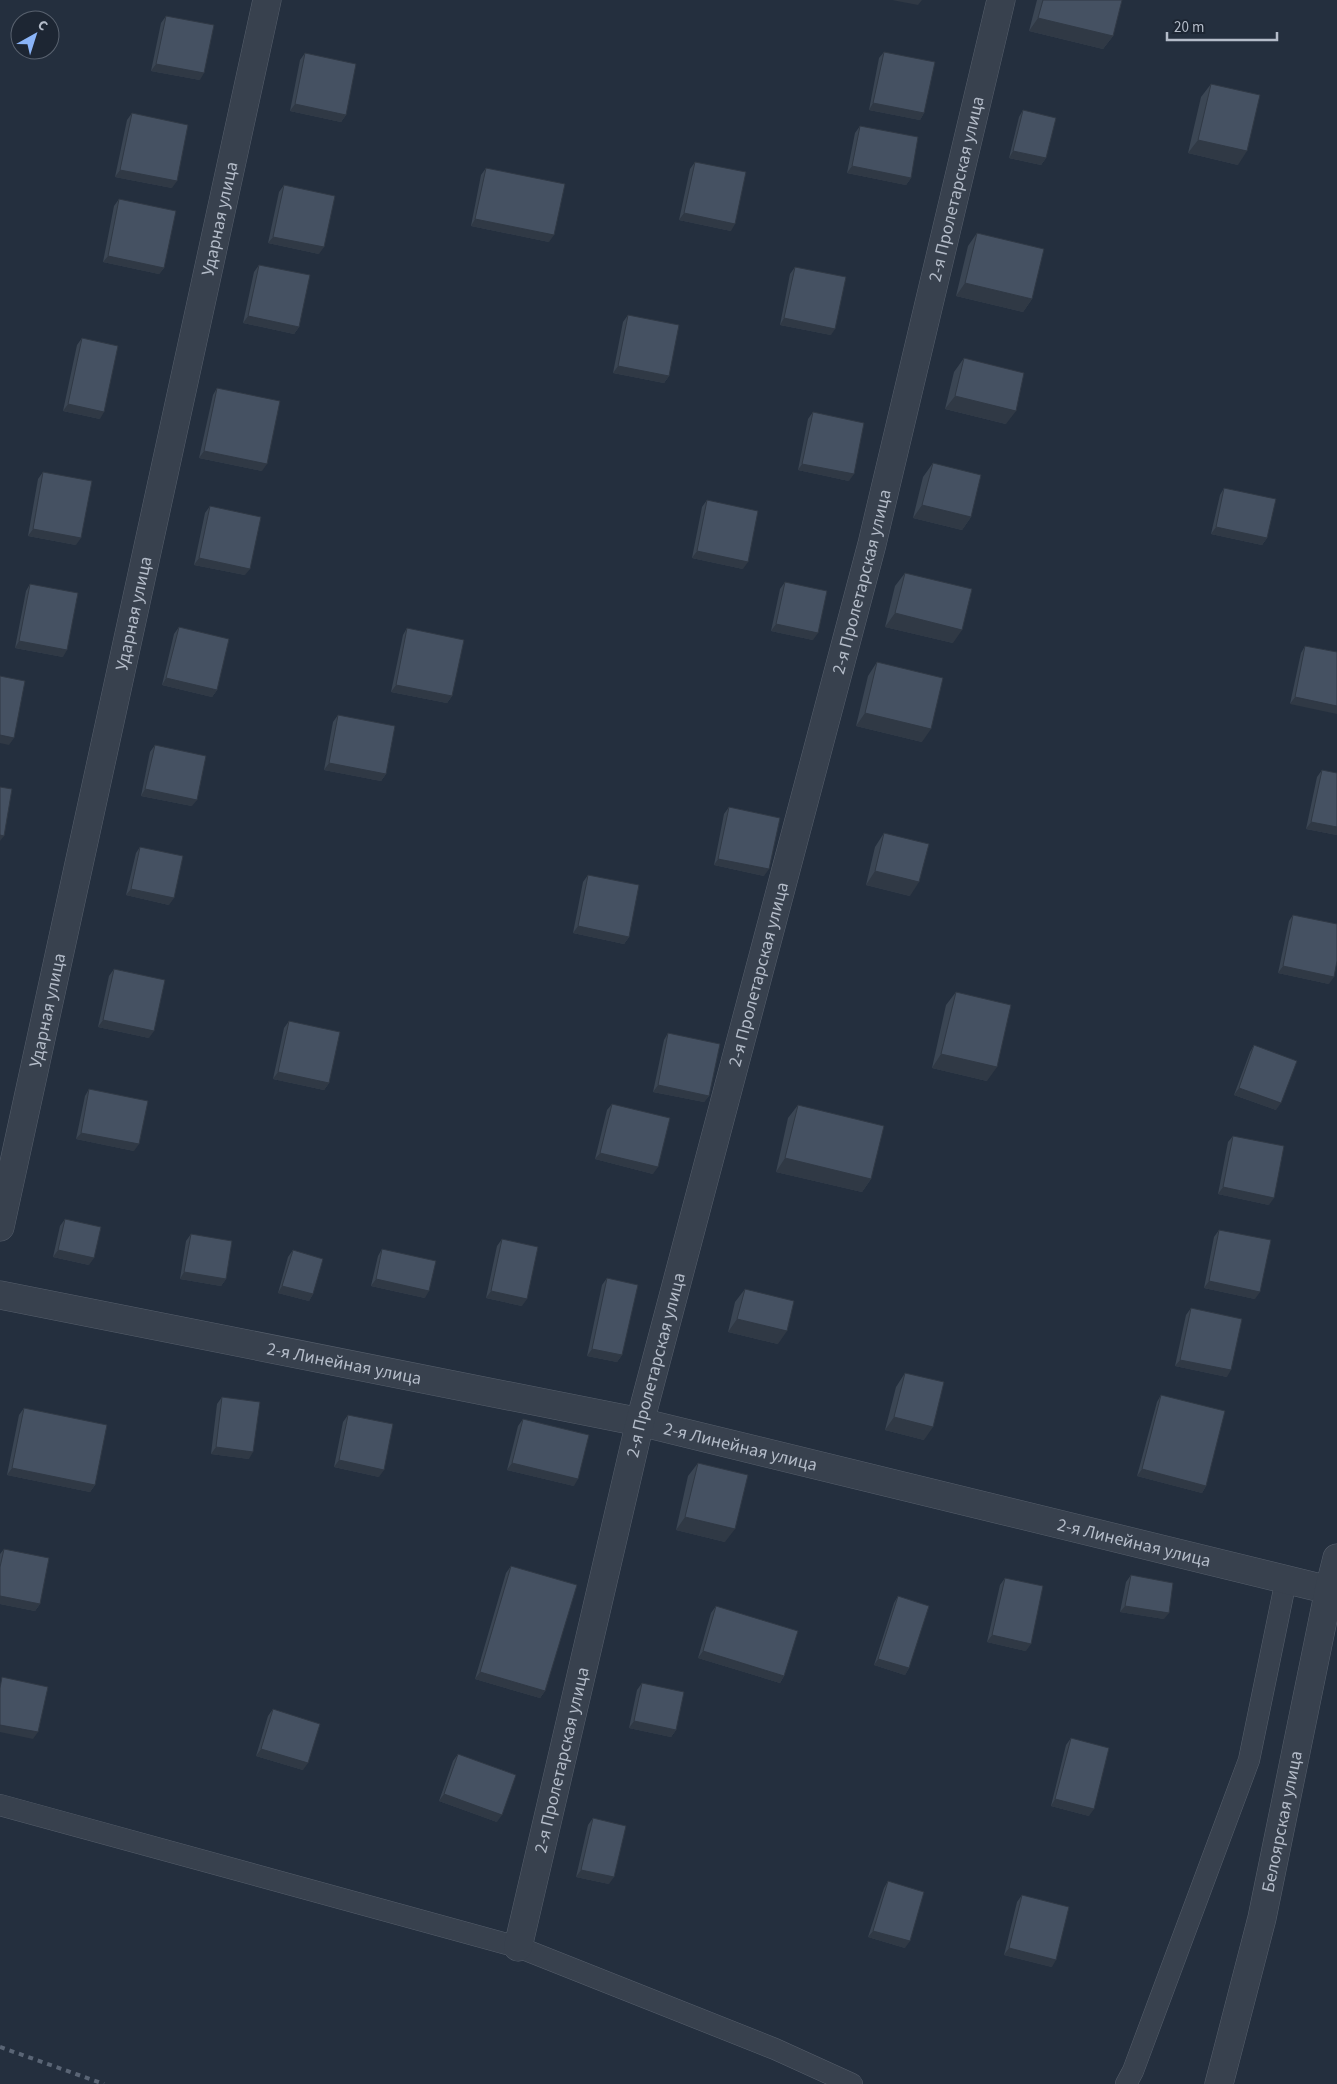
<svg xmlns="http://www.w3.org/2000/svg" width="1337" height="2084" viewBox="0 0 1337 2084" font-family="'Source Sans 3',sans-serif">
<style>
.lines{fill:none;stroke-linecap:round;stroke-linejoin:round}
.service-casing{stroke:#565f6c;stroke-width:22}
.minor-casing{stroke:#565f6c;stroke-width:29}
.tertiary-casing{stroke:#565f6c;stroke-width:29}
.service{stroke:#38414e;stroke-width:21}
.minor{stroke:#38414e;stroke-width:28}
.tertiary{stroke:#38414e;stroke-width:28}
.rail{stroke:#5a6575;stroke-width:4;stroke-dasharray:5 5;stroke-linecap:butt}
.wall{fill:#3b4654}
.shaded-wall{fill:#303945}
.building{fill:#455162;stroke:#303945}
.labels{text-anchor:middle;stroke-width:4;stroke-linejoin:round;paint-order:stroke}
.street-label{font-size:18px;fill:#b4bcc9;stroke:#1d2633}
</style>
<rect width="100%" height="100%" fill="#242f3e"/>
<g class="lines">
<defs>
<path id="service" d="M0,1805L518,1947L775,2049L852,2084
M1126,2084L1133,2071L1249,1760L1286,1580"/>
<g id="minor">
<path id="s1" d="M0,1227L267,0"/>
<path id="s2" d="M0,1295L640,1422L1329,1590"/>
<path id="s3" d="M518,1947L640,1422L872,544L1001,0"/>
</g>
<g id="tertiary">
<path id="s4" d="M1219,2084L1262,1918L1329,1590L1337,1558"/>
</g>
</defs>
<use href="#service" class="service-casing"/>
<use href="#minor" class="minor-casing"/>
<use href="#tertiary" class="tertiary-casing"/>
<use href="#service" class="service"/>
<use href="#minor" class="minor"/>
<use href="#tertiary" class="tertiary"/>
<path class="rail" d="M0,2047L104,2084"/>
</g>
<path class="wall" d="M1037,0H1122L1113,36L1103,49L1029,31Z
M166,16L200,80L151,71L161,23Z
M884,52L924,113L920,120L869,110L879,58Z
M305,53L346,115L341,122L290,111L300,60Z
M1211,84L1238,165L1188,153L1201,97Z
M1023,110L1046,158L1041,165L1009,158L1019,117Z
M132,113L172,188L115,177L127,120Z
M860,126L911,178L906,185L847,173L855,133Z
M695,162L731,231L679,220L690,169Z
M486,168L549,242L471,226L481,175Z
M284,185L319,254L268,243L279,192Z
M119,199L164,268L159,274L103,262L114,206Z
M977,233L1032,299L1023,312L956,296L968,246Z
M259,265L299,327L294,334L243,323L254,272Z
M795,267L831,335L780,325L790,274Z
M628,315L669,376L664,383L613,373L623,322Z
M82,338L100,419L63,411L77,345Z
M964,358L1006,424L945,409L954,372Z
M217,388L262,471L199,458L213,395Z
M813,412L849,481L798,470L808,419Z
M933,463L971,517L962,530L913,518L923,477Z
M43,472L76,545L28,536L38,479Z
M1224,488L1267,538L1262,545L1211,534L1220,495Z
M707,500L743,569L692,558L702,507Z
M210,506L245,575L194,565L205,513Z
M905,573L953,643L885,627L895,586Z
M785,582L813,640L771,631L780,589Z
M30,584L63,657L15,648L26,591Z
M179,627L217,690L212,697L162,685L174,634Z
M407,628L452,696L447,703L391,692L403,635Z
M1305,646L1337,652L1290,704L1301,653Z
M877,662L922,742L856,726L868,676Z
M338,715L386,774L381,781L324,770L333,722Z
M155,745L192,806L141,796L150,752Z
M1322,770L1337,835L1306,829L1317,777Z
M729,807L764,876L714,865L724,814Z
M884,833L910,896L866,885L875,847Z
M140,847L169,905L126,895L136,853Z
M588,875L629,937L624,944L573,933L583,882Z
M1293,915L1329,984L1278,973L1289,921Z
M114,969L149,1038L98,1027L109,976Z
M956,992L987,1081L932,1068L946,1005Z
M289,1021L329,1083L324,1090L273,1079L284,1028Z
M668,1033L709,1096L704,1102L653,1092L664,1040Z
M1254,1045L1276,1110L1234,1095L1250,1052Z
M89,1089L134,1151L76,1139L85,1096Z
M612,1104L653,1174L595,1159L607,1110Z
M798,1105L871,1179L862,1192L776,1172L788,1118Z
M1233,1136L1269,1205L1218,1194L1228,1142Z
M65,1219L89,1265L53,1257L60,1226Z
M1219,1230L1255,1299L1204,1288L1214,1237Z
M191,1234L226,1279L221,1286L180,1279L186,1241Z
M502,1239L522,1306L486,1298L497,1246Z
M382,1249L425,1298L371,1286L378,1256Z
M293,1250L313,1294L309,1301L278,1293L288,1257Z
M607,1278L622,1355L617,1362L587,1356L602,1285Z
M745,1289L778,1344L728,1332L735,1302Z
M1191,1308L1227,1377L1175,1366L1186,1315Z
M905,1373L924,1440L885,1430L896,1387Z
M1161,1395L1206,1486L1202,1493L1137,1476L1157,1402Z
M222,1397L249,1459L211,1454L217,1404Z
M24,1408L95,1485L90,1492L7,1475L19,1415Z
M348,1415L379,1477L334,1467L343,1422Z
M523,1419L574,1486L507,1470L518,1426Z
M698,1463L725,1542L676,1530L688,1476Z
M4,1549L40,1604L35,1611L0,1604V1554Z
M511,1566L545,1691L540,1698L475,1679L506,1573Z
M1131,1575L1164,1619L1120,1612L1126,1582Z
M1005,1578L1026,1651L987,1642L1000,1585Z
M898,1596L909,1668L905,1675L874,1665L894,1603Z
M716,1606L784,1676L780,1683L698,1658L711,1613Z
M642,1683L676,1730L671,1737L629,1728L637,1690Z
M273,1709L303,1770L256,1756L268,1716Z
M1071,1738L1089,1816L1051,1806L1066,1745Z
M458,1754L497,1822L439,1801L453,1761Z
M593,1818L609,1884L576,1877L588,1825Z
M888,1881L905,1948L868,1937L884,1888Z
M1022,1895L1052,1967L1004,1955L1017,1902Z"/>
<path class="shaded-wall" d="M892,0H922L918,5Z
M1038,18L1113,36L1103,49L1029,31Z
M156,64L204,73L200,80L151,71Z
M873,103L924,113L920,120L869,110Z
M295,104L346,115L341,122L290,111Z
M1198,140L1247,151L1238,165L1188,153Z
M1013,151L1046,158L1041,165L1009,158Z
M852,166L911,178L906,185L847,173Z
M120,170L177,181L172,188L115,177Z
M684,213L735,224L731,231L679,220Z
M475,219L554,235L549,242L471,226Z
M273,237L324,247L319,254L268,243Z
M108,256L164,268L159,274L103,262Z
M965,283L1032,299L1023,312L956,296Z
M248,316L299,327L294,334L243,323Z
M784,318L835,329L831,335L780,325Z
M618,366L669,376L664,383L613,373Z
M955,396L1016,411L1006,424L945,409Z
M68,404L104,412L100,419L63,411Z
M204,451L267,464L262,471L199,458Z
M802,464L854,474L849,481L798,470Z
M922,505L971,517L962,530L913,518Z
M1216,527L1267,538L1262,545L1211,534Z
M33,529L81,538L76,545L28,536Z
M697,551L748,562L743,569L692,558Z
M199,558L250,569L245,575L194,565Z
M895,613L962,630L953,643L885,627Z
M776,624L818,633L813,640L771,631Z
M19,641L67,650L63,657L15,648Z
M166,678L217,690L212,697L162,685Z
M396,685L452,696L447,703L391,692Z
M1295,697L1337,706V714L1290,704Z
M865,713L931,729L922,742L856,726Z
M0,735L14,738L9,745L0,743Z
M329,763L386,774L381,781L324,770Z
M145,789L197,800L192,806L141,796Z
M1311,822L1337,827V835L1306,829Z
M0,835L4,836L0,841Z
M718,859L769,869L764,876L714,865Z
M875,871L919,882L910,896L866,885Z
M131,889L174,898L169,905L126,895Z
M578,926L629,937L624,944L573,933Z
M1283,966L1334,977L1329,984L1278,973Z
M103,1020L154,1031L149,1038L98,1027Z
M941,1054L997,1067L987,1081L932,1068Z
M278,1072L329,1083L324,1090L273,1079Z
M658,1085L709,1096L704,1102L653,1092Z
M1239,1088L1281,1103L1276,1110L1234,1095Z
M81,1133L139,1144L134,1151L76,1139Z
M600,1153L658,1167L653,1174L595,1159Z
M785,1158L871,1179L862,1192L776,1172Z
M1223,1187L1274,1198L1269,1205L1218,1194Z
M58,1250L94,1258L89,1265L53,1257Z
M184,1272L226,1279L221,1286L180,1279Z
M376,1279L429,1291L425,1298L371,1286Z
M1209,1281L1260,1292L1255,1299L1204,1288Z
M282,1286L313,1294L309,1301L278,1293Z
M491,1291L527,1299L522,1306L486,1298Z
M737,1319L787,1331L778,1344L728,1332Z
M592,1349L622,1355L617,1362L587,1356Z
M1180,1360L1231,1370L1227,1377L1175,1366Z
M894,1417L933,1427L924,1440L885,1430Z
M216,1447L253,1452L249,1459L211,1454Z
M339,1460L384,1470L379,1477L334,1467Z
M512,1463L578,1479L574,1486L507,1470Z
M12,1468L95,1485L90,1492L7,1475Z
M1142,1469L1206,1486L1202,1493L1137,1476Z
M685,1517L735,1529L725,1542L676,1530Z
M0,1596L40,1604L35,1611L0,1604Z
M1125,1606L1169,1613L1164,1619L1120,1612Z
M992,1635L1031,1644L1026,1651L987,1642Z
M703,1651L784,1676L780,1683L698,1658Z
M878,1659L909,1668L905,1675L874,1665Z
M480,1672L545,1691L540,1698L475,1679Z
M634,1721L676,1730L671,1737L629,1728Z
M0,1725L38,1732L33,1739L0,1732Z
M261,1749L308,1763L303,1770L256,1756Z
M444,1794L502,1815L497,1822L439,1801Z
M1055,1799L1094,1809L1089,1816L1051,1806Z
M581,1870L614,1877L609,1884L576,1877Z
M873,1931L910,1941L905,1948L868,1937Z
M1009,1948L1056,1960L1052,1967L1004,1955Z"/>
<path class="building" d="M1043,0H1122L1113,36L1038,18Z
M166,16L214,25L204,73L156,64Z
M884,52L935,62L924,113L873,103Z
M305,53L356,64L346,115L295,104Z
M1211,84L1260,95L1247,151L1198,140Z
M1023,110L1056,118L1046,158L1013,151Z
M132,113L188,125L177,181L120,170Z
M860,126L918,137L911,178L852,166Z
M695,162L746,172L735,224L684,213Z
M486,168L565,184L554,235L475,219Z
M284,185L335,196L324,247L273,237Z
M119,199L176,211L164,268L108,256Z
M977,233L1044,249L1032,299L965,283Z
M259,265L310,275L299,327L248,316Z
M795,267L846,277L835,329L784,318Z
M628,315L679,325L669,376L618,366Z
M82,338L118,346L104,412L68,404Z
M964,358L1024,373L1016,411L955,396Z
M217,388L280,401L267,464L204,451Z
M813,412L864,423L854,474L802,464Z
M933,463L981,475L971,517L922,505Z
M43,472L92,481L81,538L33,529Z
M1224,488L1276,499L1267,538L1216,527Z
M707,500L758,511L748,562L697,551Z
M210,506L261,517L250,569L199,558Z
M905,573L972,589L962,630L895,613Z
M785,582L827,591L818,633L776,624Z
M30,584L78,593L67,650L19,641Z
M179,627L229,639L217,690L166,678Z
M407,628L464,640L452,696L396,685Z
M1305,646L1337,652V706L1295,697Z
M877,662L943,678L931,729L865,713Z
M0,676L25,681L14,738L0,735Z
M338,715L395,726L386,774L329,763Z
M155,745L206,756L197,800L145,789Z
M1322,770L1337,773V827L1311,822Z
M0,787L12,789L4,836L0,835Z
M729,807L780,818L769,869L718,859Z
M884,833L929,844L919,882L875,871Z
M140,847L183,856L174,898L131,889Z
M588,875L639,885L629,937L578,926Z
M1293,915L1337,924V961L1334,977L1283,966Z
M114,969L165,980L154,1031L103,1020Z
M956,992L1011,1005L997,1067L941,1054Z
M289,1021L340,1032L329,1083L278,1072Z
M668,1033L720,1044L709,1096L658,1085Z
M1254,1045L1297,1061L1281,1103L1239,1088Z
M89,1089L148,1101L139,1144L81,1133Z
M612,1104L670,1118L658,1167L600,1153Z
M798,1105L884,1126L871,1179L785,1158Z
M1233,1136L1284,1146L1274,1198L1223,1187Z
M65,1219L101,1227L94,1258L58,1250Z
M1219,1230L1271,1240L1260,1292L1209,1281Z
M191,1234L232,1241L226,1279L184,1272Z
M502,1239L538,1247L527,1299L491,1291Z
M382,1249L436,1261L429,1291L376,1279Z
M293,1250L323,1259L313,1294L282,1286Z
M607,1278L638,1285L622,1355L592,1349Z
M745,1289L794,1301L787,1331L737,1319Z
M1191,1308L1242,1319L1231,1370L1180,1360Z
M905,1373L944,1382L933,1427L894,1417Z
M1161,1395L1225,1411L1206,1486L1142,1469Z
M222,1397L260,1402L253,1452L216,1447Z
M24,1408L107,1425L95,1485L12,1468Z
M348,1415L393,1424L384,1470L339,1460Z
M523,1419L589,1435L578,1479L512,1463Z
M698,1463L748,1475L735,1529L685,1517Z
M4,1549L49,1558L40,1604L0,1596V1567Z
M511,1566L577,1585L545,1691L480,1672Z
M1131,1575L1173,1583L1169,1613L1125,1606Z
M1005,1578L1043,1586L1031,1644L992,1635Z
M898,1596L929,1606L909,1668L878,1659Z
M716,1606L798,1631L784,1676L703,1651Z
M2,1677L48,1687L38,1732L0,1725V1688Z
M642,1683L684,1692L676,1730L634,1721Z
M273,1709L320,1724L308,1763L261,1749Z
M1071,1738L1109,1748L1094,1809L1055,1799Z
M458,1754L516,1775L502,1815L444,1794Z
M593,1818L626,1826L614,1877L581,1870Z
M888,1881L924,1892L910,1941L873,1931Z
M1022,1895L1069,1907L1056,1960L1009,1948Z"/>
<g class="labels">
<g class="street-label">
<text dy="6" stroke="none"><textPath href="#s3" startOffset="1812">2-я Пролетарская улица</textPath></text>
<text dy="6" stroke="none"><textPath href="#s1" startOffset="1032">Ударная улица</textPath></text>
<text dy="6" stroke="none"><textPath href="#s3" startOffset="1408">2-я Пролетарская улица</textPath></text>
<text dy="6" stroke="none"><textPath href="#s1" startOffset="628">Ударная улица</textPath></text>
<text dy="6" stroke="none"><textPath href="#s3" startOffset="1002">2-я Пролетарская улица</textPath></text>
<text dy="6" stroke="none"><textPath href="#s1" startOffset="222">Ударная улица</textPath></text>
<text dy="6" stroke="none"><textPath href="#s2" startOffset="351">2-я Линейная улица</textPath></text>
<text dy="6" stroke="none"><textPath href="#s3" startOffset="598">2-я Пролетарская улица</textPath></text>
<text dy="6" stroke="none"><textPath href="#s2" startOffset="756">2-я Линейная улица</textPath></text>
<text dy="6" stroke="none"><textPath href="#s2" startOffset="1161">2-я Линейная улица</textPath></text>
<text dy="6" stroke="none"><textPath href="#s3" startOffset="192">2-я Пролетарская улица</textPath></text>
<text dy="6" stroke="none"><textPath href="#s4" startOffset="270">Белоярская улица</textPath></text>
</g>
</g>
<g transform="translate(35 35) rotate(39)"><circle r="24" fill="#1d2633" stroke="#59626f"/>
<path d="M0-4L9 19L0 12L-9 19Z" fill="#8ab4f8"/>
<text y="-8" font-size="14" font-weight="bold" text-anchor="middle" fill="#b4bcc9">С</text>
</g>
<path d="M1167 32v8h110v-8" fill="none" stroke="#b4bcc9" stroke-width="2.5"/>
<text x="1174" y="32" font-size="15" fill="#b4bcc9" stroke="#1d2633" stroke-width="4" paint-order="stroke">20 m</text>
</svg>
